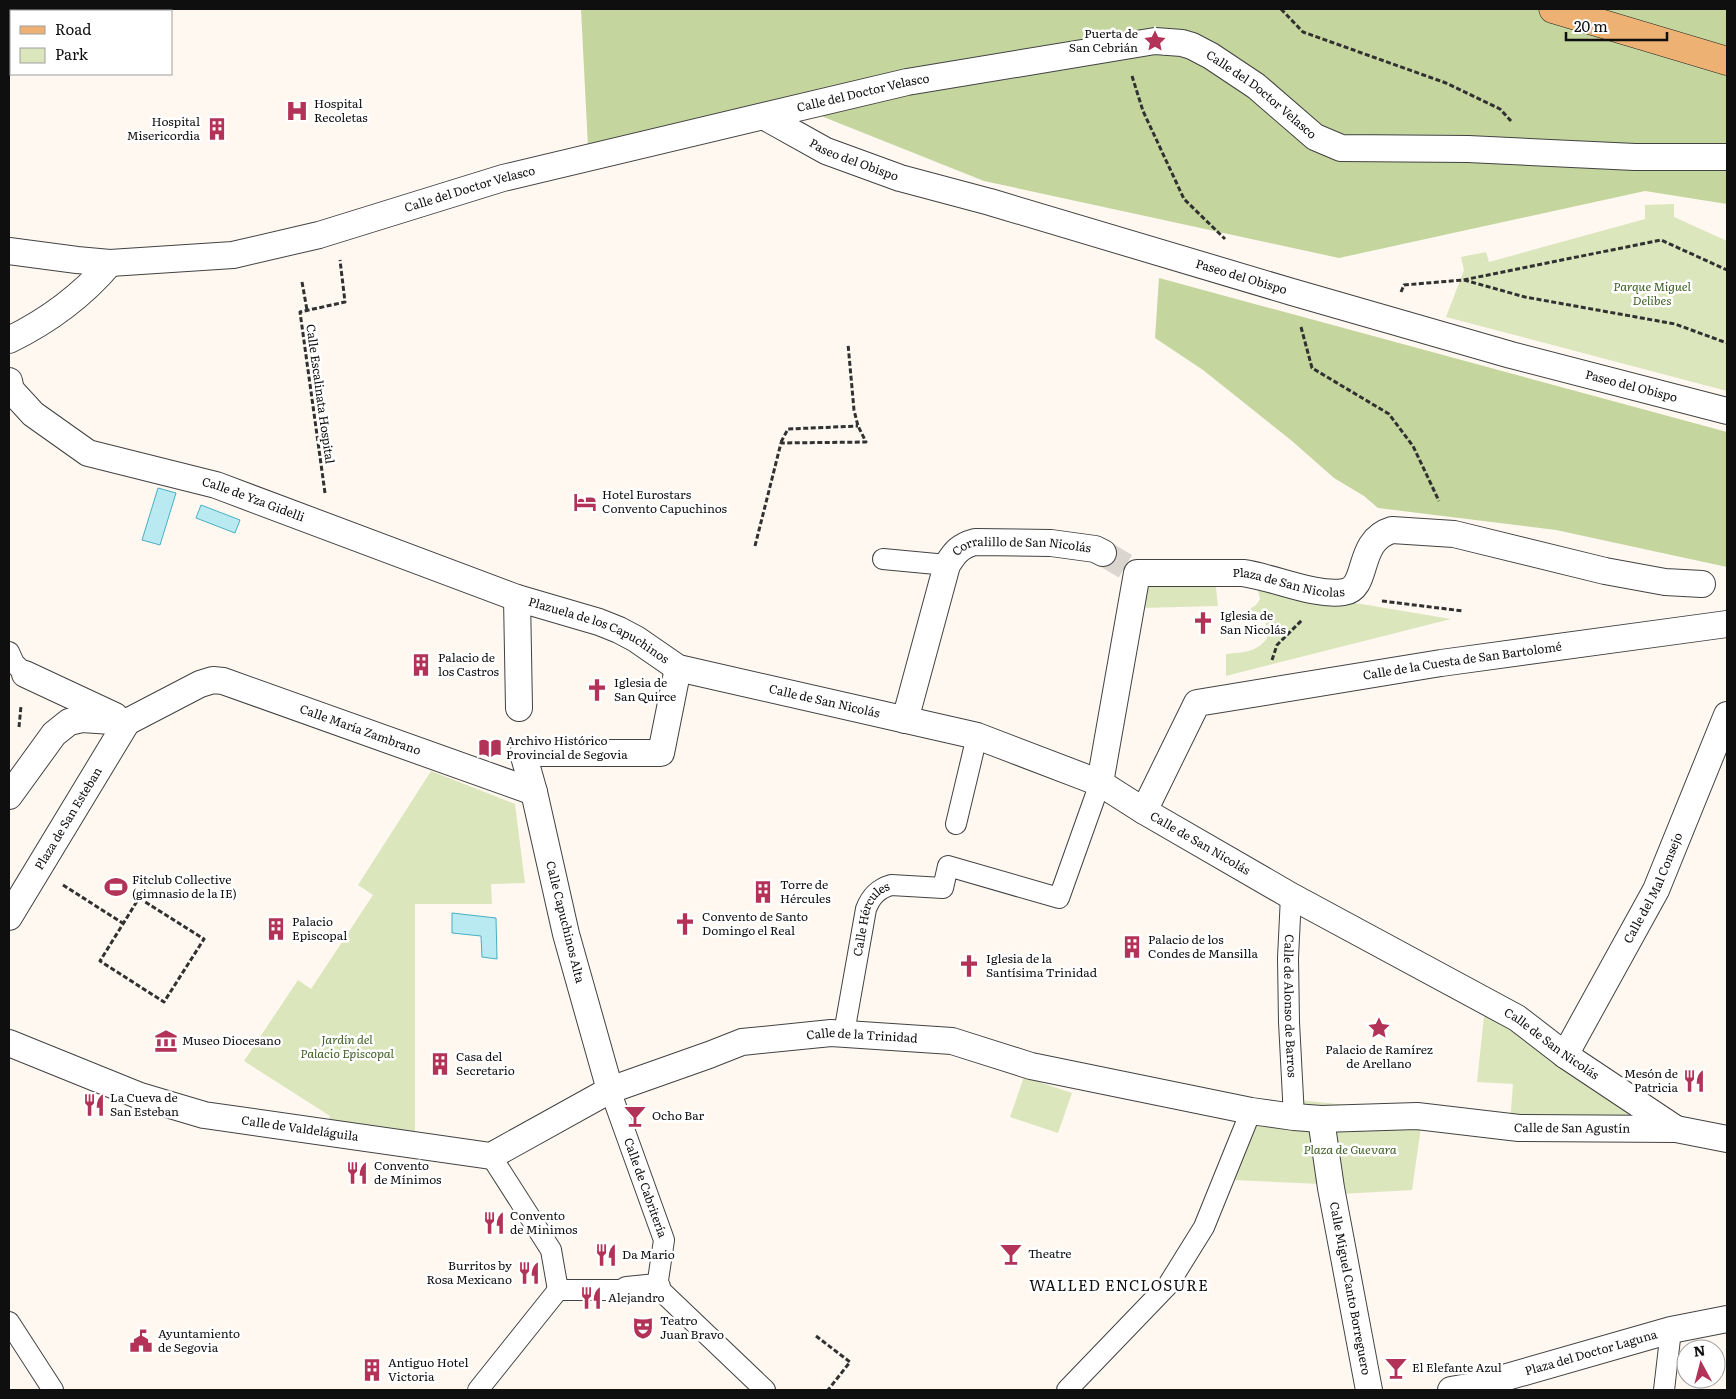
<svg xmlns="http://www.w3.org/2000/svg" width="1736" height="1399" viewBox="0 0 1736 1399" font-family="Literata,serif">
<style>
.green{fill:#dce6bd}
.forest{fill:#c4d59e}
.water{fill:#baeaf1;stroke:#48afc1}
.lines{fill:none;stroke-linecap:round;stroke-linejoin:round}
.minor-tunnel{stroke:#dad5cf;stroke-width:26;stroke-dasharray:26 13;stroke-linecap:butt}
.pedestrian-casing{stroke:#424242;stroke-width:22}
.minor-casing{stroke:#424242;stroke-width:28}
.primary-casing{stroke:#202020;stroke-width:29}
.path{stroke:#313131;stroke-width:3;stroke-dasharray:5 2.5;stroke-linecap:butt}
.pedestrian{stroke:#fff;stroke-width:20}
.minor{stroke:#fff;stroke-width:26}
.primary{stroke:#ecb173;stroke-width:28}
.labels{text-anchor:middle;stroke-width:5;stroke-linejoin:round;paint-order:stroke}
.poi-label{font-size:12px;fill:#0f0f0f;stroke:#fff;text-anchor:start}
.street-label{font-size:12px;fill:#0f0f0f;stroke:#fff}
.park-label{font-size:12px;font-style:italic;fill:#406124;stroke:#fff}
.quarter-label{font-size:15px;letter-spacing:1px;fill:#0f0f0f;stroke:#fff}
</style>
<rect width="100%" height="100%" fill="#fef8f1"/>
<path class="green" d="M1674,204V217L1727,241V391L1446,317L1464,270L1461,257L1486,252L1489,262L1645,219V205Z
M1215,579L1218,606L1140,608L1144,584Z
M1254,586L1451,619L1226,676V654C1243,652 1256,653 1267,638L1265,617L1258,612L1248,610L1256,605L1260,599L1258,591Z
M431,771L515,804L525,883L491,884L492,904H415V1132L328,1121L330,1116L244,1061L298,980L311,989L373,895L358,885Z
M1485,1007L1558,1053L1632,1118L1510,1123L1513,1084L1477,1082Z
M1024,1077L1072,1093L1058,1133L1010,1117Z
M1299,1100L1423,1113L1412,1190L1341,1194L1320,1184L1232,1180L1241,1117L1287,1106Z"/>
<path class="forest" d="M581,9H1727V204L1645,191L1339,258L984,181L796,106L588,147Z
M1159,278L1727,432V567L1556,530L1378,508L1364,496L1334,478L1292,441L1203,370L1155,338Z"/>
<path class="water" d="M158,488L176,493L160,545L142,540Z
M201,505L240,520L235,533L196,518Z
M452,913L496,918L497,959L482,957L481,936L452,933Z"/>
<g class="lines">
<path class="minor-tunnel" d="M1103,553L1130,569"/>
<defs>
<g id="pedestrian">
<path d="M883,559L947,565"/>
<path d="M9,652L14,663L25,674"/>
<path d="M956,824L977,736"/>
<path id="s1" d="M1291,896L1288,958L1289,1022L1294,1117"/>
<path id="s2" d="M844,1033L866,909C871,896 878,889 891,885L943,888L948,866L1059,898L1100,783"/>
<path id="s3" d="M610,1090L664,1240L657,1287L765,1390"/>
<path d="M491,1156L551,1250L558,1290"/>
<path d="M9,1322L53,1390"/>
<path d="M478,1390L558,1290H627"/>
<path d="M1067,1390L1168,1285L1204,1227L1251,1111"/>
<path d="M1664,1390L1671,1330"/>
</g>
<g id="minor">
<path id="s4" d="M765,117L826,151L900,178L990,202L1292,292L1511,355L1727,411"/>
<path id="s5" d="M9,251L77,260L110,263L233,255L319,235L503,178L907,82L1155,41L1182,43L1192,46L1211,56L1256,86L1315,137L1341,148L1468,149L1635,157H1727"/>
<path d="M9,340C48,321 82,296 110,263"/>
<path id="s6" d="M9,381L11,390L33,414L88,453L216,485L517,598L599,622L619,630L636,639L678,668L977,736L1100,783L1144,811L1291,896L1517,1018L1565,1055L1676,1129"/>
<path d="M517,598L519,708"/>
<path d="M25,674L115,716"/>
<path id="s7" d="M905,720L947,565C955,552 960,546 975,542L1051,543L1095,549L1103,553"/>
<path id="s8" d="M1100,783L1137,573H1243C1273,577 1316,597 1344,592C1370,588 1355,541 1392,530L1454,534L1605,571L1665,582L1702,584"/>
<path id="s9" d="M9,796L54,734L69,722L82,719L127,722L200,684L213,680L223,681L534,792"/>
<path id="s10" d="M1144,811L1197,703L1441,663L1727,624"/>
<path id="s11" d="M9,917L127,722"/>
<path id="s12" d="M9,1043L140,1096L204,1115L491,1156L610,1090L709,1055L742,1042L831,1033L952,1041L1031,1066L1251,1111L1294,1117L1321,1119L1417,1116L1519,1128L1676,1129L1727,1139"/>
<path id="s13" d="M1565,1055L1656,890L1727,715"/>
<path d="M610,1090L566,934L534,792L523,753H661L678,668"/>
<path id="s14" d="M1321,1119L1331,1188L1369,1390"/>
<path d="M627,1290L657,1287"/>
<path id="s15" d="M1451,1390L1479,1385L1671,1330L1727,1319"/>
</g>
<path id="primary" d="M1553,9L1727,61"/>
</defs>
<use href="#pedestrian" class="pedestrian-casing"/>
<use href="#minor" class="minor-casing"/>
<use href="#primary" class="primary-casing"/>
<path class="path" d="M1281,9L1303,32L1446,83L1500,109L1511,121
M1132,76L1143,111L1184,199L1225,239
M1464,280L1525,297L1675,324L1727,343
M302,282L307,310
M1401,292L1404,285L1463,280L1661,240L1727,270
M1301,327L1312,368L1389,414L1413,446L1439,501
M781,442L788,429L858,426
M325,493L300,312L345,302L340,260
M755,546L781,443L866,442L858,426L854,410L848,344
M1382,601L1463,611
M1272,660L1277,645L1302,620
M19,727L21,706
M63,885L124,924
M139,898L204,939L164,1002L100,961Z
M816,1336L850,1362L828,1390"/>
<use href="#pedestrian" class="pedestrian"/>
<use href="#minor" class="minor"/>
<use href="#primary" class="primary"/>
</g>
<defs>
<symbol id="sight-bare" viewBox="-9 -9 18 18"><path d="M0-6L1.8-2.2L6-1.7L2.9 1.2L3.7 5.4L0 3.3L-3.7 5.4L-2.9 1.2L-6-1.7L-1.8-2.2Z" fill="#b33258" stroke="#fff" stroke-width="2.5" paint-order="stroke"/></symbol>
<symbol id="hospital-bare" viewBox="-9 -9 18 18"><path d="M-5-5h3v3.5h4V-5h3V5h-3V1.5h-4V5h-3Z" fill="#b33258" stroke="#fff" stroke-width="2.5" paint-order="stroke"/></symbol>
<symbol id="building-bare" viewBox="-9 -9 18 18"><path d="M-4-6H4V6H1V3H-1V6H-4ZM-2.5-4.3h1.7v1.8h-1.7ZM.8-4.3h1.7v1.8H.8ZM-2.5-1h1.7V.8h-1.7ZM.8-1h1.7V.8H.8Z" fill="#b33258" stroke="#fff" stroke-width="2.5" paint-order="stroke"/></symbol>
<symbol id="hotel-bare" viewBox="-9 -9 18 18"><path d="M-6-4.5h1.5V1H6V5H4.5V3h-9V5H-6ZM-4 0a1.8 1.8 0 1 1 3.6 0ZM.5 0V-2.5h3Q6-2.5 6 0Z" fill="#b33258" stroke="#fff" stroke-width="2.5" paint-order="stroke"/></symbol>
<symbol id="church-bare" viewBox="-9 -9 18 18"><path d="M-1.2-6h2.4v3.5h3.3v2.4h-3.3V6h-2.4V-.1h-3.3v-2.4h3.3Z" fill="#b33258" stroke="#fff" stroke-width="2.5" paint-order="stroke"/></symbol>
<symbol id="library-bare" viewBox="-9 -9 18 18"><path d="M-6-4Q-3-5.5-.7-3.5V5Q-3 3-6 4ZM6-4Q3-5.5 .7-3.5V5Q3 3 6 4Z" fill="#b33258" stroke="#fff" stroke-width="2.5" paint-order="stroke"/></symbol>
<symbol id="stadium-bare" viewBox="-9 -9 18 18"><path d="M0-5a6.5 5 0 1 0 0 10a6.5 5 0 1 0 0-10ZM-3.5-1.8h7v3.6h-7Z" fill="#b33258" stroke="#fff" stroke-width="2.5" paint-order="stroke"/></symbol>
<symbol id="museum-bare" viewBox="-9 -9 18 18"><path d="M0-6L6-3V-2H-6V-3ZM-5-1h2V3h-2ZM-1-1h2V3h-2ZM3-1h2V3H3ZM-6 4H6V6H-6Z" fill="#b33258" stroke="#fff" stroke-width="2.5" paint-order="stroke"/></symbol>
<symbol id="restaurant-bare" viewBox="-9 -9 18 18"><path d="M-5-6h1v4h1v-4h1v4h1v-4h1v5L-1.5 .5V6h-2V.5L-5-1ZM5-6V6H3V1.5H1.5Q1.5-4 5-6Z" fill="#b33258" stroke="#fff" stroke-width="2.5" paint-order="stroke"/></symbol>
<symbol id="bar-bare" viewBox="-9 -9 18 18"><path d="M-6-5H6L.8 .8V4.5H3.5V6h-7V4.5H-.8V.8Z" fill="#b33258" stroke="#fff" stroke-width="2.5" paint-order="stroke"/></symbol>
<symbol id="theatre-bare" viewBox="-9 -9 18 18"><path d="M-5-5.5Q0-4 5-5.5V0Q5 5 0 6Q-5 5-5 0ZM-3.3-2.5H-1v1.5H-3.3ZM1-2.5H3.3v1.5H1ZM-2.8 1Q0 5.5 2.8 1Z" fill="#b33258" stroke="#fff" stroke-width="2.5" paint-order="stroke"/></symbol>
<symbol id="civic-bare" viewBox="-9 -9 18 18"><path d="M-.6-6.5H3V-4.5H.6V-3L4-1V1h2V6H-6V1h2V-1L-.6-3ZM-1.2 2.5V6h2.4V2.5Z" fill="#b33258" stroke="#fff" stroke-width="2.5" paint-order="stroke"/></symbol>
</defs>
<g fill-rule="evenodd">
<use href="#sight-bare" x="1139" y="25" width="32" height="32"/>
<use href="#hospital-bare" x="281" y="95" width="32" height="32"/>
<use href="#building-bare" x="201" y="113" width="32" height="32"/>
<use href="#hotel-bare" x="569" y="486" width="32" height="32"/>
<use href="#church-bare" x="1187" y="607" width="32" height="32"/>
<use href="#building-bare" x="405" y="649" width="32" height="32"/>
<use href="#church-bare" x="581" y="674" width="32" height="32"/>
<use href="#library-bare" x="474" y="732" width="32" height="32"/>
<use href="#stadium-bare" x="100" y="871" width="32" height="32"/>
<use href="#building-bare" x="747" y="876" width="32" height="32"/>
<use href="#church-bare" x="669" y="908" width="32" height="32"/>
<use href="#building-bare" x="260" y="913" width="32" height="32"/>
<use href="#building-bare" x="1116" y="931" width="32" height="32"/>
<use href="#church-bare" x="953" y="950" width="32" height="32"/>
<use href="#sight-bare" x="1363" y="1012" width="32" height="32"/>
<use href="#museum-bare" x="150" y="1025" width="32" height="32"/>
<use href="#building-bare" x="424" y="1048" width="32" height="32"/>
<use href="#restaurant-bare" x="1678" y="1065" width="32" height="32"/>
<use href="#restaurant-bare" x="78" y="1089" width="32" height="32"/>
<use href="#bar-bare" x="619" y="1100" width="32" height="32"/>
<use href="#restaurant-bare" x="341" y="1157" width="32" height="32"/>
<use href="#restaurant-bare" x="478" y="1207" width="32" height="32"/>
<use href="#bar-bare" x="995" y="1238" width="32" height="32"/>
<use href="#restaurant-bare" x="590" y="1239" width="32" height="32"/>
<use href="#restaurant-bare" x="513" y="1257" width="32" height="32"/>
<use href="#restaurant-bare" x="575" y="1282" width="32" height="32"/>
<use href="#theatre-bare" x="627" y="1312" width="32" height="32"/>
<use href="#civic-bare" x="125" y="1325" width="32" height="32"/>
<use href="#bar-bare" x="1380" y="1352" width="32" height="32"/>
<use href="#building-bare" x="356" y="1354" width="32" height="32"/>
</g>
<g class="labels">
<g class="poi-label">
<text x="1138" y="38" text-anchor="end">Puerta de<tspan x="1138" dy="14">San Cebrián</tspan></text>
<text x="314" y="108">Hospital<tspan x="314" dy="14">Recoletas</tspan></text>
<text x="200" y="126" text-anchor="end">Hospital<tspan x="200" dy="14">Misericordia</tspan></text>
<text x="602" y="499">Hotel Eurostars<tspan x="602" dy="14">Convento Capuchinos</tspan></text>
<text x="1220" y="620">Iglesia de<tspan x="1220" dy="14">San Nicolás</tspan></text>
<text x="438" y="662">Palacio de<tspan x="438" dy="14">los Castros</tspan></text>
<text x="614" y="687">Iglesia de<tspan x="614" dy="14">San Quirce</tspan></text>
<text x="506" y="745">Archivo Histórico<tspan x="506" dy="14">Provincial de Segovia</tspan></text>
<text x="132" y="884">Fitclub Collective<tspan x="132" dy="14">(gimnasio de la IE)</tspan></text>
<text x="780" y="889">Torre de<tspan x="780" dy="14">Hércules</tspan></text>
<text x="702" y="921">Convento de Santo<tspan x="702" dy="14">Domingo el Real</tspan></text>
<text x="292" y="926">Palacio<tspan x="292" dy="14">Episcopal</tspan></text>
<text x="1148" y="944">Palacio de los<tspan x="1148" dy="14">Condes de Mansilla</tspan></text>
<text x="986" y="963">Iglesia de la<tspan x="986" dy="14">Santísima Trinidad</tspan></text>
<text x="182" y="1045">Museo Diocesano</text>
<text x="1379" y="1054" text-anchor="middle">Palacio de Ramírez<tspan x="1379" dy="14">de Arellano</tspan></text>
<text x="456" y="1061">Casa del<tspan x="456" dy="14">Secretario</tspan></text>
<text x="1678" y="1078" text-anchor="end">Mesón de<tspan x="1678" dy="14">Patricia</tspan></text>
<text x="110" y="1102">La Cueva de<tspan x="110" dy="14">San Esteban</tspan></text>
<text x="652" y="1120">Ocho Bar</text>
<text x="374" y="1170">Convento<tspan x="374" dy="14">de Mínimos</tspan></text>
<text x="510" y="1220">Convento<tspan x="510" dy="14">de Minimos</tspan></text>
<text x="1028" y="1258">Theatre</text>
<text x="622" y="1259">Da Mario</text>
<text x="512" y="1270" text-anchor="end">Burritos by<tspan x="512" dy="14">Rosa Mexicano</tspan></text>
<text x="608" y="1302">Alejandro</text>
<text x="660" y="1325">Teatro<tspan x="660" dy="14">Juan Bravo</tspan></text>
<text x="158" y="1338">Ayuntamiento<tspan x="158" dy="14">de Segovia</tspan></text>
<text x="388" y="1367">Antiguo Hotel<tspan x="388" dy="14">Victoria</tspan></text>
<text x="1412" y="1372">El Elefante Azul</text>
</g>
<g class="street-label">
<text dy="4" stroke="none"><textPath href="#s5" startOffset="876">Calle del Doctor Velasco</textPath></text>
<text dy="4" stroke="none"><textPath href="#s5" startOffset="1295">Calle del Doctor Velasco</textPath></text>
<text dy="4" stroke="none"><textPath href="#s4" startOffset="99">Paseo del Obispo</textPath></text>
<text dy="4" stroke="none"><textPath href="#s5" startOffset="471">Calle del Doctor Velasco</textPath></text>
<text dy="4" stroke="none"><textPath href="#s4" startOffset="504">Paseo del Obispo</textPath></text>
<text dy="4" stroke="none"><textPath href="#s4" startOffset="909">Paseo del Obispo</textPath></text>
<text transform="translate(320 394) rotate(82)" y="4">Calle Escalinata Hospital</text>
<text dy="4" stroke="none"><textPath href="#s6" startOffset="281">Calle de Yza Gidelli</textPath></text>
<text dy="4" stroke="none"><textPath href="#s7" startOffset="244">Corralillo de San Nicolás</textPath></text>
<text dy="4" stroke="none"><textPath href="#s8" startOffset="366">Plaza de San Nicolas</textPath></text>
<text dy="4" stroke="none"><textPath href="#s6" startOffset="651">Plazuela de los Capuchinos</textPath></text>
<text dy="4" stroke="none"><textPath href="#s10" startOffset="389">Calle de la Cuesta de San Bartolomé</textPath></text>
<text dy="4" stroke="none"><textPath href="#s6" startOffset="890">Calle de San Nicolás</textPath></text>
<text dy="4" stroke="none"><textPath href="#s9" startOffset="406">Calle María Zambrano</textPath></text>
<text dy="4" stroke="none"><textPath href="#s11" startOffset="115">Plaza de San Esteban</textPath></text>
<text dy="4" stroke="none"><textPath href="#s6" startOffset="1295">Calle de San Nicolás</textPath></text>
<text dy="4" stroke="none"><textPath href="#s13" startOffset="189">Calle del Mal Consejo</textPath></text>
<text transform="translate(565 922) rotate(76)" y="4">Calle Capuchinos Alta</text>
<text dy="4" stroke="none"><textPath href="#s2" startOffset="119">Calle Hércules</textPath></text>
<text dy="4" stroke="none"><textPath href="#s1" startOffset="110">Calle de Alonso de Barros</textPath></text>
<text dy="4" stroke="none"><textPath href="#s12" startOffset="895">Calle de la Trinidad</textPath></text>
<text dy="4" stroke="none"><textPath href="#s6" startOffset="1700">Calle de San Nicolás</textPath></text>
<text dy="4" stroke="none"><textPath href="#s12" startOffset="1615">Calle de San Agustín</textPath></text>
<text dy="4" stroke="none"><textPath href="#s12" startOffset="305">Calle de Valdeláguila</textPath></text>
<text dy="4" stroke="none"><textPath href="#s3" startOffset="104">Calle de Cabritería</textPath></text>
<text dy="4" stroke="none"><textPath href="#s14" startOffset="172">Calle Miguel Canto Borreguero</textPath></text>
<text dy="4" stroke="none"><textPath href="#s15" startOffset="145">Plaza del Doctor Laguna</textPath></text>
</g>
<g class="park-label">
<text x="1652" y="291">Parque Miguel<tspan x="1652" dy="14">Delibes</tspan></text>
<text x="347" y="1044">Jardín del<tspan x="347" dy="14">Palacio Episcopal</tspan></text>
<text x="1350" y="1154">Plaza de Guevara</text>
</g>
<g class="quarter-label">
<text x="1119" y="1291">WALLED ENCLOSURE</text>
</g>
</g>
<rect width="1736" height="1399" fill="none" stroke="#0f0f0f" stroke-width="20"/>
<rect x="10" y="10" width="162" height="65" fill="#ffffff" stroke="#9f9f9f"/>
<rect x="20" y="26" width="25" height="8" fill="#ecb173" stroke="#9f9f9f"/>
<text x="55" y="35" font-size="15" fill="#0f0f0f">Road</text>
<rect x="20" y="48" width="25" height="15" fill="#dce6bd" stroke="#9f9f9f"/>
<text x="55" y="60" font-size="15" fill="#0f0f0f">Park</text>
<g transform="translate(1701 1364) rotate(353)"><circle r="24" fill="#ffffff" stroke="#9f9f9f"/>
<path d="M0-4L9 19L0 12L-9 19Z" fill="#b33258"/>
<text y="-8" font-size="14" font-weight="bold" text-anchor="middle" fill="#0f0f0f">N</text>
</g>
<path d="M1566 32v8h101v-8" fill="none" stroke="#0f0f0f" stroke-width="2.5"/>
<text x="1574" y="32" font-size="15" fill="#0f0f0f" stroke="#ffffff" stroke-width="4" paint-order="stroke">20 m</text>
</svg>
